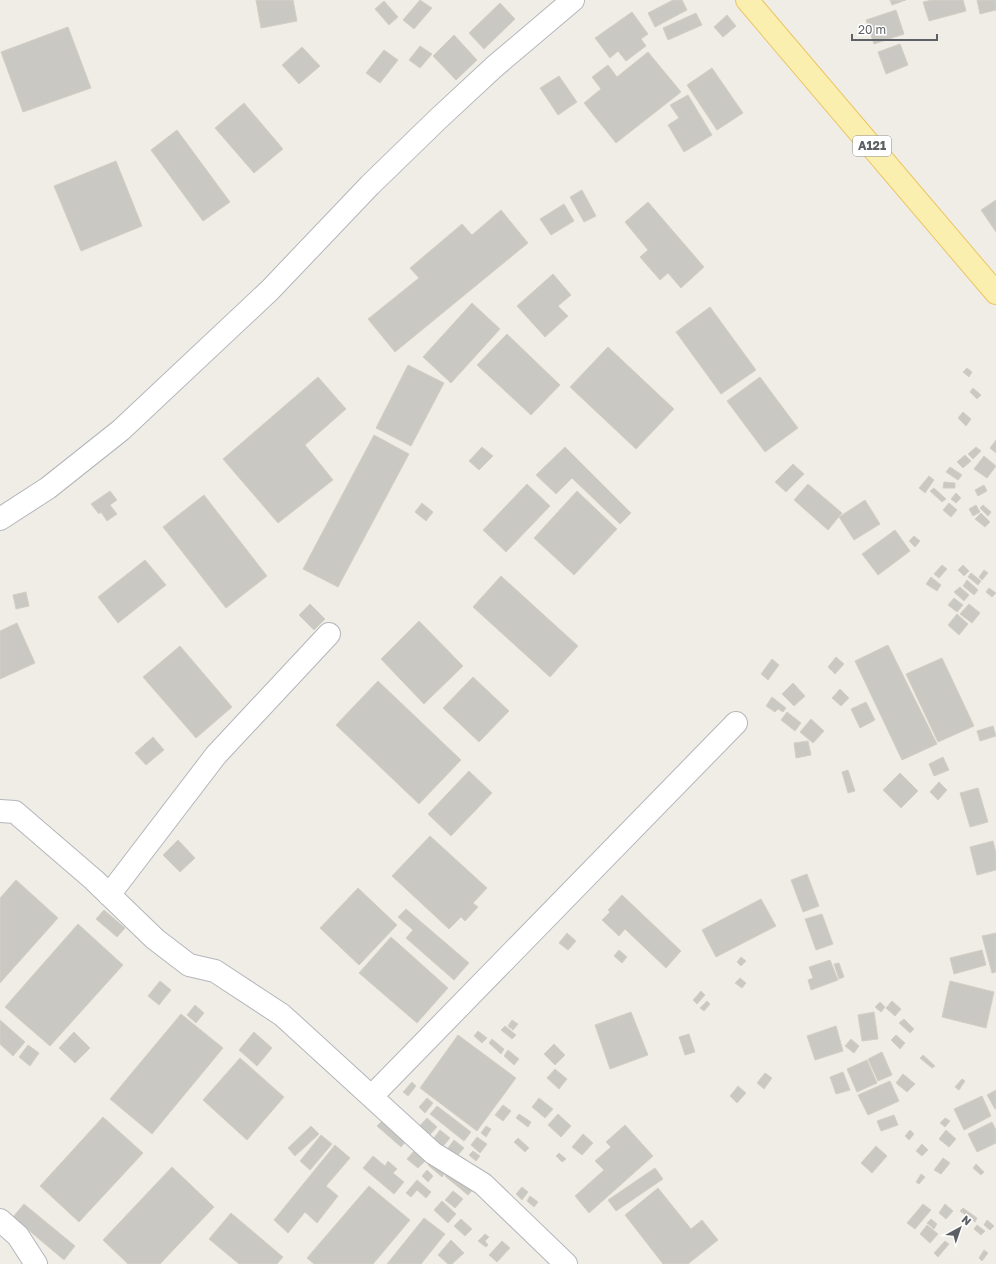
<svg xmlns="http://www.w3.org/2000/svg" width="996" height="1264" viewBox="0 0 996 1264" font-family="'Golos Text',sans-serif">
<style>
.building{fill:#cac8c2;stroke:#d3cfc4}
.lines{fill:none;stroke-linecap:round;stroke-linejoin:round}
.street-casing{stroke:#b3b6ba;stroke-width:24}
.primary-casing{stroke:#ebc563;stroke-width:24}
.street{stroke:#fff;stroke-width:22}
.primary{stroke:#fbefaf;stroke-width:22}
.labels{text-anchor:middle;stroke-width:3.5;stroke-linejoin:round;paint-order:stroke}
.shield{fill:#fff;stroke:#8e9093;stroke-width:1}
.shield-label{font-size:12px;font-weight:bold;fill:#5d6165}
</style>
<rect width="100%" height="100%" fill="#efede6"/>
<path class="building" d="M256,0H293L297,21L261,28Z
M420,0L432,8L414,29L403,20Z
M673,0H682L687,10L655,27L648,13Z
M890,0H906L892,5Z
M932,0H963L966,11L929,21L923,2Z
M977,0H996V10L980,14Z
M384,1L398,17L389,25L375,9Z
M500,3L515,19L484,49L469,33Z
M896,10L904,34L874,44L866,20Z
M632,12L648,34L641,39L646,46L626,61L618,51L610,58L595,38Z
M696,13L702,25L668,40L663,28Z
M727,15L736,26L723,37L714,27Z
M68,27L91,88L23,112L1,52Z
M454,35L477,60L456,80L433,56Z
M900,44L908,65L886,74L878,52Z
M420,46L432,54L420,68L409,60Z
M302,47L320,66L299,84L282,65Z
M384,50L398,60L380,83L366,73Z
M648,52L681,92L616,143L584,103L601,89L592,77L608,65L617,77Z
M712,68L743,113L717,130L687,85Z
M559,76L577,102L558,115L540,88Z
M688,95L712,135L684,152L668,125L679,118L670,105Z
M244,103L283,149L254,173L215,128Z
M177,130L230,202L203,221L151,150Z
M116,161L142,226L81,251L54,186Z
M582,190L596,216L584,222L570,197Z
M996,200V232L981,210Z
M648,202L704,267L681,288L668,273L660,280L640,257L648,250L625,222Z
M564,204L574,221L551,235L540,219Z
M501,210L528,243L395,352L368,319L419,278L410,268L462,224L472,235Z
M553,274L571,295L558,306L568,316L545,337L517,306Z
M472,303L500,329L451,383L423,357Z
M710,307L756,370L721,394L676,332Z
M507,334L560,385L531,415L477,365Z
M608,347L674,409L636,449L570,387Z
M408,365L444,383L411,446L376,428Z
M967,368L972,372L969,377L963,372Z
M318,377L346,409L305,445L333,480L278,523L223,459Z
M760,377L798,428L765,452L727,401Z
M973,388L981,395L977,399L970,392Z
M963,412L971,419L966,426L958,418Z
M374,435L409,454L338,587L303,569Z
M996,440V453L990,448Z
M482,447L493,456L479,470L469,461Z
M565,447L631,513L620,524L572,478L556,494L536,475Z
M976,447L981,451L973,459L968,454Z
M965,455L971,461L963,468L957,462Z
M984,456L996,466L987,478L974,469Z
M793,464L804,474L786,492L775,482Z
M950,467L962,475L958,480L946,472Z
M929,476L934,480L925,493L919,488Z
M944,482L955,483V488H943Z
M527,484L550,506L506,552L483,530Z
M808,484L842,513L828,530L794,500Z
M984,485L987,491L978,496L975,490Z
M934,488L946,499L942,502L930,491Z
M110,491L117,500L110,505L117,514L107,521L101,512L99,514L91,504Z
M577,491L617,529L574,575L534,538Z
M956,493L961,498L956,503L951,499Z
M204,495L267,576L226,608L163,527Z
M865,500L880,524L854,540L839,517Z
M422,503L433,512L426,521L415,512Z
M949,503L957,510L951,517L943,510Z
M976,505L980,512L973,516L969,509Z
M983,505L991,512L988,516L980,508Z
M981,513L990,522L985,527L975,519Z
M895,530L910,551L878,575L862,554Z
M914,536L920,541L915,547L909,541Z
M145,560L166,585L118,623L98,597Z
M942,565L947,569L939,578L934,574Z
M963,565L969,571L964,576L958,570Z
M984,570L988,573L982,580L979,577Z
M971,573L981,581L978,585L968,577Z
M501,576L578,646L550,677L473,607Z
M931,577L941,585L937,591L926,584Z
M967,580L978,590L974,595L963,586Z
M960,587L969,595L964,601L954,592Z
M989,588L996,593L992,597L986,592Z
M26,592L29,606L16,609L13,595Z
M954,598L963,605L957,612L948,605Z
M310,604L325,619L314,630L299,615Z
M969,604L980,613L972,623L960,614Z
M957,614L968,624L959,635L948,625Z
M419,621L463,666L424,704L381,659Z
M17,623L35,663L0,679V631Z
M888,645L937,744L902,760L855,661Z
M180,646L232,707L196,738L143,677Z
M836,657L844,664L835,674L828,667Z
M942,658L974,726L938,742L906,674Z
M772,659L779,665L768,680L761,674Z
M473,677L509,711L479,742L443,708Z
M378,681L461,760L419,804L336,725Z
M793,683L805,696L794,706L782,694Z
M840,689L849,698L841,706L832,698Z
M772,697L786,708L783,712L778,709L775,712L766,706Z
M866,702L875,720L860,728L851,709Z
M787,712L801,723L795,731L781,720Z
M811,719L824,731L813,743L800,732Z
M993,726L996,736L980,741L977,731Z
M153,737L164,750L146,765L135,753Z
M808,741L811,755L796,758L794,743Z
M943,757L949,770L934,776L929,764Z
M848,770L855,791L848,793L842,772Z
M469,771L492,793L451,836L428,814Z
M900,773L918,791L901,808L883,790Z
M939,782L947,790L938,800L930,792Z
M978,788L988,822L970,827L960,793Z
M430,836L487,888L473,903L478,907L465,921L461,917L449,929L392,876Z
M178,840L195,858L180,872L163,855Z
M993,841L996,853V870L977,875L970,847Z
M807,874L819,906L803,912L791,880Z
M16,880L58,918L0,983V898Z
M358,888L397,925L359,965L320,928Z
M622,895L681,951L666,968L625,929L619,936L602,920L610,912L608,910Z
M761,899L776,926L716,957L702,930Z
M406,909L469,963L454,980L406,938L413,930L398,917Z
M104,910L125,928L117,937L96,919Z
M822,914L833,944L816,950L805,919Z
M78,924L123,965L50,1046L5,1007Z
M567,933L576,941L568,950L559,943Z
M996,933V972L992,973L982,936Z
M391,937L448,988L417,1023L359,973Z
M619,950L627,957L622,963L614,956Z
M982,950L986,965L954,974L950,958Z
M741,957L746,961L741,966L737,962Z
M830,960L838,980L811,990L808,980L813,978L809,967Z
M839,963L844,977L839,979L834,964Z
M740,978L746,983L742,988L735,983Z
M160,981L171,990L159,1005L148,996Z
M950,981L994,992L986,1028L942,1017Z
M701,991L705,995L697,1004L693,1000Z
M707,1001L710,1004L704,1011L700,1008Z
M892,1001L901,1009L895,1016L886,1008Z
M880,1002L885,1007L881,1012L875,1007Z
M195,1005L204,1013L196,1023L187,1015Z
M631,1012L648,1055L610,1069L595,1025Z
M874,1012L878,1039L862,1041L858,1015Z
M181,1014L223,1048L152,1134L110,1099Z
M904,1019L914,1029L910,1033L899,1023Z
M0,1020L25,1042L13,1056L0,1044Z
M512,1020L518,1024L513,1030L508,1026Z
M505,1026L516,1035L512,1039L501,1030Z
M836,1026L843,1051L815,1060L807,1036Z
M478,1031L487,1038L482,1043L474,1036Z
M74,1032L90,1048L75,1063L59,1048Z
M254,1032L272,1048L257,1066L239,1050Z
M689,1034L695,1052L685,1055L679,1037Z
M458,1035L516,1078L477,1131L420,1088Z
M896,1035L905,1043L900,1049L891,1040Z
M492,1039L504,1049L501,1054L489,1043Z
M851,1039L859,1046L854,1053L845,1046Z
M554,1044L565,1055L555,1065L544,1054Z
M28,1045L39,1053L30,1066L19,1057Z
M508,1050L519,1059L514,1065L504,1056Z
M882,1052L892,1075L878,1081L868,1059Z
M923,1055L935,1066L932,1068L920,1058Z
M240,1058L284,1097L247,1140L203,1100Z
M867,1060L877,1083L857,1092L847,1069Z
M555,1069L567,1079L559,1089L547,1078Z
M843,1072L850,1090L836,1094L830,1077Z
M765,1073L772,1078L764,1089L757,1083Z
M903,1074L915,1084L907,1092L896,1083Z
M962,1079L965,1081L959,1090L955,1087Z
M890,1081L899,1101L868,1115L858,1095Z
M412,1082L416,1086L408,1096L403,1092Z
M738,1086L746,1093L737,1103L730,1096Z
M996,1090V1109H995L987,1095Z
M982,1096L991,1116L964,1130L954,1109Z
M427,1098L433,1103L425,1113L419,1107Z
M539,1098L553,1109L545,1118L532,1107Z
M503,1105L511,1111L503,1121L495,1115Z
M437,1106L471,1132L464,1141L430,1114Z
M519,1114L531,1122L528,1127L516,1118Z
M558,1114L571,1126L561,1137L548,1125Z
M894,1115L898,1125L881,1131L877,1121Z
M103,1117L143,1153L79,1222L40,1186Z
M385,1118L408,1139L401,1147L377,1126Z
M427,1118L437,1127L426,1139L416,1130Z
M945,1118L950,1121L945,1127L940,1123Z
M992,1122L996,1130V1143L977,1152L968,1134Z
M625,1125L653,1156L589,1213L575,1196L604,1170L595,1161L611,1147L606,1142Z
M311,1126L319,1134L295,1156L288,1148Z
M486,1126L491,1129L486,1137L481,1133Z
M440,1130L450,1138L439,1151L430,1143Z
M910,1130L914,1134L909,1140L905,1136Z
M946,1130L956,1139L949,1147L939,1139Z
M583,1134L593,1143L582,1155L572,1147Z
M321,1135L332,1144L310,1170L300,1161Z
M477,1137L487,1144L480,1153L471,1145Z
M518,1138L529,1148L525,1152L514,1142Z
M454,1140L464,1148L457,1156L448,1148Z
M922,1144L928,1150L922,1156L916,1151Z
M335,1145L350,1158L326,1186L338,1196L317,1223L305,1212L288,1233L274,1220Z
M876,1146L887,1156L872,1173L861,1163Z
M414,1151L425,1161L418,1168L407,1159Z
M473,1151L480,1156L476,1161L469,1155Z
M559,1153L566,1159L562,1162L556,1156Z
M373,1156L385,1166L388,1161L397,1169L393,1173L404,1182L394,1194L363,1168Z
M943,1158L950,1163L941,1174L934,1170Z
M432,1160L446,1172L442,1177L428,1165Z
M976,1164L984,1172L981,1175L973,1168Z
M172,1167L214,1207L160,1264H128L103,1240Z
M452,1168L475,1187L468,1195L445,1176Z
M655,1168L663,1179L616,1211L608,1200Z
M427,1170L433,1176L428,1182L422,1176Z
M921,1174L925,1177L919,1184L916,1182Z
M417,1180L431,1192L426,1198L417,1190L411,1197L406,1193Z
M369,1186L410,1220L373,1264H314L307,1258Z
M522,1187L528,1192L522,1200L516,1194Z
M658,1188L691,1229L702,1220L718,1240L688,1264H663L625,1215Z
M453,1191L463,1199L455,1208L445,1200Z
M530,1196L538,1202L534,1207L527,1201Z
M442,1201L456,1214L448,1223L434,1210Z
M24,1204L75,1246L64,1260L13,1217Z
M923,1204L931,1210L915,1229L907,1223Z
M945,1204L953,1211L946,1219L939,1213Z
M963,1208L977,1218L975,1222L960,1211Z
M231,1213L283,1257L277,1264H239L209,1239Z
M424,1218L445,1234L421,1264H387Z
M461,1219L472,1229L465,1236L454,1226Z
M931,1219L937,1224L934,1229L927,1223Z
M987,1220L994,1226L990,1230L984,1225Z
M927,1225L938,1234L930,1243L920,1234Z
M977,1225L985,1231L981,1235L974,1229Z
M485,1234L489,1237L485,1241L488,1245L486,1247L478,1241Z
M451,1240L464,1253L452,1264H448L438,1255Z
M502,1241L510,1248L497,1262L489,1255Z
M945,1241L949,1244L938,1257L934,1253Z
M984,1250L988,1253L982,1261L979,1258Z"/>
<g class="lines">
<defs>
<path id="street" d="M0,519L48,488L121,430L270,290L370,185L438,119L494,67L573,0
M0,811L15,812L94,880L155,939L189,965L215,971L282,1015L433,1153L483,1184L566,1264
M109,895L216,755L329,634
M372,1096L736,723
M0,1220L18,1236L36,1264"/>
<path id="primary" d="M747,0L996,293"/>
</defs>
<use href="#street" class="street-casing"/>
<use href="#primary" class="primary-casing"/>
<use href="#street" class="street"/>
<use href="#primary" class="primary"/>
</g>
<g class="labels">
<rect class="shield" x="853" y="136" width="38" height="20" rx="3"/>
<g class="shield-label">
<text x="872" y="150">A121</text>
</g>
</g>
<g transform="translate(960 1228) rotate(40)" stroke="#ffffff" stroke-width="3" paint-order="stroke">
<path d="M0-3L7 15L0 10L-7 15Z" fill="#5d6165"/>
<text y="-6" font-size="11" font-weight="bold" text-anchor="middle" fill="#5d6165">N</text>
</g>
<path d="M852 34v6h85v-6" fill="none" stroke="#5d6165" stroke-width="2"/>
<text x="858" y="34" font-size="12" fill="#5d6165" stroke="#ffffff" stroke-width="3" paint-order="stroke">20 m</text>
</svg>
